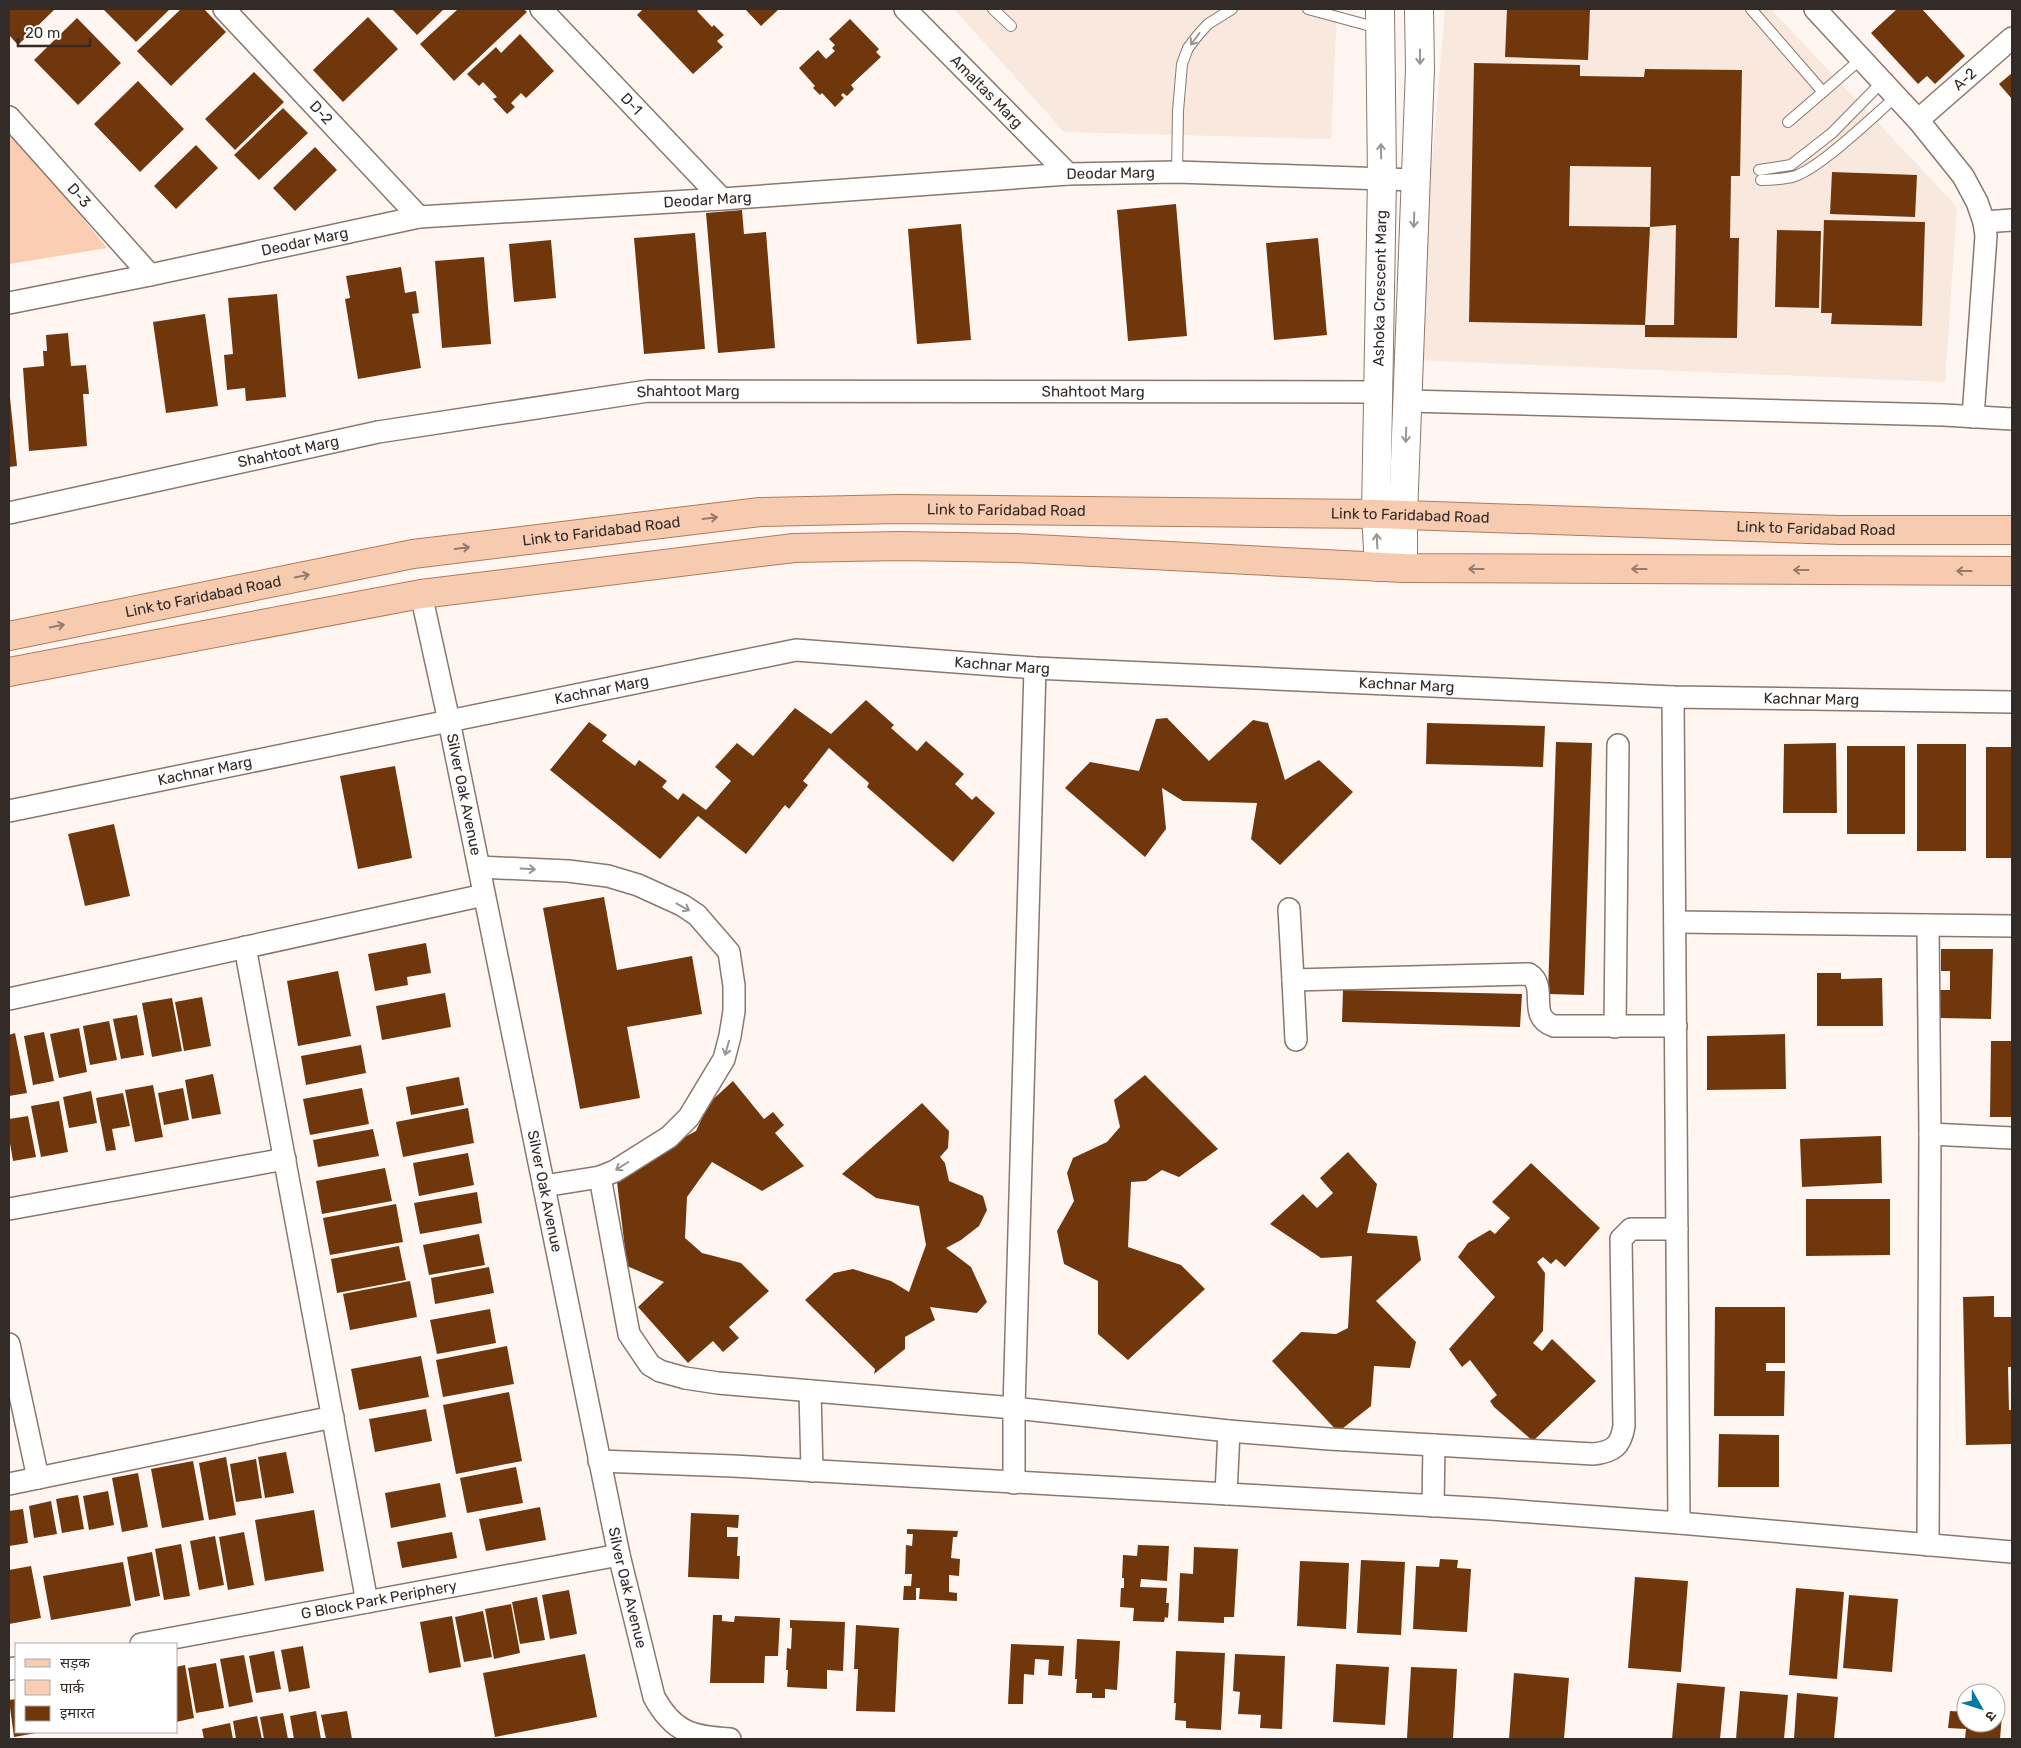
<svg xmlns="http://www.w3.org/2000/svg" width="2021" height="1748" viewBox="0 0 2021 1748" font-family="Rubik,'Noto Sans Devanagari',sans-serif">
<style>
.built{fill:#f9e8de}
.green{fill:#fbceb4}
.building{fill:#70370d;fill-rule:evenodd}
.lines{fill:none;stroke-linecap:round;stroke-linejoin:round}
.lane-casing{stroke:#8a776d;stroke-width:12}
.street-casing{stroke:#8a776d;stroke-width:24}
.secondary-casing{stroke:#8a776d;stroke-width:30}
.primary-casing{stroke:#af7c5d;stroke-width:30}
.lane{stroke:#fff;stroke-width:10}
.street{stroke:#fff;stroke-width:21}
.secondary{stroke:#fff;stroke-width:28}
.primary{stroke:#f7cbaf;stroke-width:28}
.oneway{stroke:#999593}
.oneway2{stroke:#957b6b}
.labels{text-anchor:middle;stroke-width:5;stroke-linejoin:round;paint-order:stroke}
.street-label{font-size:15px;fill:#332b27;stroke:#fff}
</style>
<rect width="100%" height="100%" fill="#fff6f1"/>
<path class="built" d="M954,9H1337L1331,139L1064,132Z
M1445,9H1771L1957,207L1945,382L1415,360Z"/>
<path class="green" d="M9,128L107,248L9,264Z"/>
<path class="building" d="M9,9H55L18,45L9,35Z
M103,9H170L136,42Z
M181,9H204L226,32L171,86L137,51Z
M392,9H444L417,35Z
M458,9H524L527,12L454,81L420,44Z
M643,9H700L697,11L712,27L714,25L724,35L717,41L723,47L693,74L637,15Z
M745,9H779L761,26Z
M1507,9H1590L1588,60L1505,57Z
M1897,9H1922L1965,56L1935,84L1927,76L1918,84L1871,33Z
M368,17L398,49L343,102L313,70Z
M77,18L121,63L78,105L34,60Z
M850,19L879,49L876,52L881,57L851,85L854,89L847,96L843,93L841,95L844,98L835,107L822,93L820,95L813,88L815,86L799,68L818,50L826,59L835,51L832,48L835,45L829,39Z
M520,34L554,71L526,98L521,93L511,103L515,107L507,114L493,99L497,97L483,82L479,86L467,74L496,47L501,53Z
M1474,63L1580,65V76L1644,77L1645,69L1742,70L1740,176H1731L1730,238H1739L1737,338L1645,337V325L1469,322ZM1570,166L1651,167L1650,227L1676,225L1674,325H1645L1650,227L1569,226Z
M254,72L284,102L235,150L205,119Z
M2012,73V99L1999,84Z
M138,81L184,129L140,172L94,124Z
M283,108L308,133L259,180L234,155Z
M196,145L218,168L176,209L154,186Z
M315,147L337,170L295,211L273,188Z
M1832,172L1917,175L1915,217L1830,214Z
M1176,204L1187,336L1128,341L1117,210Z
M742,210L744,234L766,232L775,348L718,353L706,213Z
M1824,220L1925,222L1922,326L1831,324L1832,313H1821Z
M961,224L971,340L917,344L908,229Z
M1777,230L1821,231L1819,308L1775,307Z
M695,233L705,349L644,354L634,238Z
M1318,238L1327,335L1274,340L1266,243Z
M551,240L556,298L514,302L509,244Z
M484,257L491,344L442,348L435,261Z
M401,267L405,293L416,291L419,313L412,314L421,368L358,379L345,299L350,298L346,276Z
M277,294L286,397L246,401L245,388L227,390L224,355L233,354L228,298Z
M205,314L218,406L166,413L153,322Z
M68,333L71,366L86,365L89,394H83L87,446L29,451L23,368L44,366L43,351H47L46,335Z
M9,388L17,466L9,467Z
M866,700L894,725L891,728L917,751L926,741L964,774L955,784L972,800L976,796L995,813L953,862L867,787L869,783L829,748L803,781L808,785L789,809L785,805L746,854L698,816L660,859L550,770L589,722L607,735L602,741L635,766L639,760L667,781L662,787L678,800L683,793L706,810L731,781L715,767L737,743L753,756L795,708L831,734Z
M1167,718L1209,761L1253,720L1268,723L1285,780L1319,760L1353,792L1280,865L1251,839L1257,803L1183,801L1162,788L1166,829L1145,857L1065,788L1090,762L1139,771L1156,719Z
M1427,723L1545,726L1543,767L1426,764Z
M1556,742L1592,743L1584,995L1548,994Z
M1836,743L1837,813H1783L1784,744Z
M1917,744H1966V851H1917Z
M1847,746H1905V834H1847Z
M1986,747H2012V858H1986Z
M395,766L412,858L358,869L340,776Z
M114,824L130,896L85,906L68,834Z
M604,897L617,970L692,956L702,1014L627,1027L640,1098L580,1109L543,908Z
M426,943L431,973L407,977L408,985L375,991L368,954Z
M1941,949H1993L1991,1019L1940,1018V990H1950V971H1941Z
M338,971L351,1036L298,1046L287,981Z
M1817,973H1841V979L1882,978L1883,1026H1817Z
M1343,990L1522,994L1520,1027L1342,1022Z
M445,993L451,1027L382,1040L376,1006Z
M202,997L211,1046L184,1051L175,1002Z
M172,998L182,1051L152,1057L142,1003Z
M137,1015L144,1055L121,1059L113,1019Z
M109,1021L117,1060L90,1065L83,1026Z
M79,1028L87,1072L59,1078L50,1034Z
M44,1032L54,1081L33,1085L24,1036Z
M15,1033L27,1093L9,1096V1035Z
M1785,1034L1786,1089L1707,1090V1036Z
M1991,1041H2012V1117H1990Z
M361,1045L366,1073L306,1085L301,1056Z
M213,1074L221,1114L192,1119L185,1080Z
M1145,1075L1218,1149L1179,1177L1162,1170L1146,1181L1131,1182L1128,1247L1181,1265L1205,1289L1128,1360L1098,1334V1281L1064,1264L1057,1231L1074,1201L1067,1173L1073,1158L1107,1142L1120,1127L1114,1100Z
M459,1077L464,1105L411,1115L406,1087Z
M733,1081L764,1119L773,1112L784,1125L775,1133L804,1166L762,1191L712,1162L687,1197L685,1238L702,1253L741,1263L769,1291L729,1327L739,1338L723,1352L713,1341L688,1363L638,1307L664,1282L627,1266L617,1182L653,1154L696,1131L709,1103Z
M153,1085L163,1137L135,1142L125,1090Z
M183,1088L189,1120L164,1125L158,1093Z
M362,1088L369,1124L310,1135L303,1099Z
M91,1091L97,1123L69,1128L63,1097Z
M123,1093L130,1126L112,1129L116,1150L106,1151L96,1098Z
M59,1101L68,1152L41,1157L31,1106Z
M922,1103L949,1131L948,1148L940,1157L945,1163L949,1181L983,1196L987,1210L979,1226L961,1240L946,1248L971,1267L987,1302L977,1313L930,1307L935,1320L905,1337V1349L874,1374L875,1369L805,1300L834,1273L853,1269L891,1281L909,1292L926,1245L919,1206L876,1198L842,1174Z
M468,1108L474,1143L403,1157L396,1122Z
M28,1116L36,1157L13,1161L9,1137V1119Z
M373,1129L379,1156L318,1167L313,1140Z
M1881,1136L1882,1183L1802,1187L1800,1139Z
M1348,1152L1377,1184L1367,1233L1417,1236L1421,1260L1376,1301L1416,1342L1410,1368L1374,1366L1371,1406L1338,1432L1272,1361L1301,1332L1336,1334L1348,1328L1352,1256L1321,1258L1270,1224L1303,1194L1317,1208L1333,1193L1320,1178Z
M468,1153L474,1185L419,1196L413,1163Z
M1531,1163L1600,1228L1565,1267L1556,1259L1551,1264L1543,1257L1537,1262L1545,1273L1543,1331L1533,1343L1542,1351L1552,1339L1596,1381L1533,1441L1494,1407L1490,1401L1497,1395L1470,1360L1462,1367L1449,1349L1495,1297L1458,1257L1468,1243L1490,1230L1495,1234L1510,1218L1492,1202Z
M385,1168L392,1201L322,1214L316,1181Z
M477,1192L482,1223L420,1234L414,1203Z
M1806,1199H1890V1255L1806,1256Z
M396,1204L403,1242L330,1255L323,1218Z
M479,1234L485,1265L429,1275L423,1245Z
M399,1246L406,1280L337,1293L331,1259Z
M489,1267L494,1293L435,1304L431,1278Z
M410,1281L417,1317L350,1330L343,1294Z
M1994,1296V1317H2012V1367H2008L2009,1410H2012V1444L1966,1445L1963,1297Z
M1715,1307H1785V1363H1766V1371H1785L1784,1416H1714Z
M490,1309L496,1343L437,1354L430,1320Z
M507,1346L514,1384L443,1397L436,1360Z
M421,1356L429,1397L359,1410L351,1369Z
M509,1392L522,1461L456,1474L443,1405Z
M426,1409L432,1441L375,1452L369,1419Z
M1719,1434L1779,1435V1487H1718Z
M286,1452L294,1493L265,1498L258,1457Z
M226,1457L236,1515L209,1520L199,1463Z
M256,1459L262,1498L236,1502L230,1464Z
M193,1461L204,1520L162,1528L151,1469Z
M516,1467L523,1503L467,1513L460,1478Z
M138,1473L148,1527L122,1532L112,1478Z
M440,1483L446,1517L391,1528L385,1493Z
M108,1491L114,1525L89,1530L83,1496Z
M78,1495L84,1529L62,1533L56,1499Z
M51,1501L57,1534L34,1538L29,1506Z
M540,1507L546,1540L486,1551L479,1519Z
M23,1509L28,1543L9,1546V1511Z
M314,1510L324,1571L265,1581L255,1520Z
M691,1513L739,1515L738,1528L727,1527V1537H738L737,1556H740L739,1579L688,1577Z
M907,1529L958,1531L957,1537H953L951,1558L960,1559L959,1576L949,1575V1592L957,1593V1601L919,1599L920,1588H916V1600H903L904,1586H911L912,1574H905L906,1545L912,1546L913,1534H907Z
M244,1532L254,1585L228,1590L219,1537Z
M452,1532L457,1558L402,1568L397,1542Z
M215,1536L224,1585L199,1590L190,1541Z
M181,1544L190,1596L164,1600L155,1549Z
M1138,1545L1169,1546L1167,1581L1141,1579L1140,1587L1167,1588L1166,1603H1169L1168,1618L1165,1617L1164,1622L1133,1621L1134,1608L1120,1607L1121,1588H1124V1578H1122L1123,1555L1137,1556Z
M1194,1547L1238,1549L1234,1617H1224V1623L1178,1621L1180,1573L1193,1574Z
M152,1552L160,1596L135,1601L127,1557Z
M1440,1559L1458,1560L1457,1568L1471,1569L1467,1632L1413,1629L1416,1566L1439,1567Z
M1361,1560L1405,1562L1401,1635L1357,1633Z
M1300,1561L1349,1563L1346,1629L1297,1626Z
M123,1562L131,1606L51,1620L43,1576Z
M31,1566L41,1618L9,1624V1570Z
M1635,1577L1688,1581L1681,1672L1628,1668Z
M1796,1588L1844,1592L1837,1679L1789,1675Z
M569,1590L577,1634L550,1639L542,1595Z
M1849,1595L1898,1599L1892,1672L1843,1668Z
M537,1597L545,1640L520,1644L512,1602Z
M511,1604L520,1653L494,1659L485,1609Z
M483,1611L492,1657L464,1662L455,1617Z
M713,1615H722V1621L734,1622L735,1616L780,1618L778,1656H765L764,1683H710Z
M452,1616L461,1667L429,1673L420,1622Z
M790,1620L845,1622L843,1671L827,1670V1689L787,1687L788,1670H786L787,1648L791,1649L792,1628H790Z
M856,1625L899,1628L895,1712L856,1711L858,1669H854Z
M1077,1639L1120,1641L1117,1690L1105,1689V1698H1092V1693H1076L1077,1679H1075Z
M1011,1644L1064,1646L1062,1676L1048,1675L1049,1660L1035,1659L1034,1675L1024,1674L1023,1704H1008Z
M303,1646L310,1688L289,1692L281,1650Z
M274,1651L281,1689L256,1693L249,1656Z
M1176,1651L1225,1653L1221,1730L1186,1728V1721L1175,1720L1176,1703H1174Z
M585,1654L597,1717L495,1737L483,1673Z
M1235,1654L1285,1656L1282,1729L1260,1728L1261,1715L1238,1714L1240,1692L1233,1691Z
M244,1655L253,1702L229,1707L220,1659Z
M216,1663L224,1708L196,1713L188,1668Z
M1336,1664L1389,1667L1385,1725L1333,1722Z
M185,1665L194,1718L176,1722V1667Z
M1411,1667L1457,1669L1453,1739L1407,1738Z
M1514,1673L1569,1678L1564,1739H1509Z
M1677,1683L1725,1687L1720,1739H1672Z
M1740,1691L1788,1695L1784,1739H1736Z
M1797,1693L1838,1697L1834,1739H1794Z
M16,1699V1732L36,1733L14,1737L9,1700Z
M316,1711L321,1739H294L290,1716Z
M347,1711L352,1739H326L321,1715Z
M1950,1711L1966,1712V1723H1996V1715H2002L2000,1739H1965L1966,1729L1948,1728Z
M283,1713L288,1739H264L260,1717Z
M257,1716L262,1739H236L233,1721Z
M230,1723L233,1739H204L202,1729Z"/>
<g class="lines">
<defs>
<path id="lane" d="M993,9L1011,26
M1308,9L1378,28
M1751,9L1823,92L1862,58
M1788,122L1823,92
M1759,170L1791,165L1832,133L1883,81
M1177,172L1178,111L1182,64L1188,48L1198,35L1208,24L1232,9
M1761,180C1771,180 1782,179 1792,177C1819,170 1873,116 1897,96"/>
<g id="street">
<path id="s1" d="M224,9L419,217"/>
<path id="s2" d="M541,9L722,199"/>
<path id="s3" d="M905,9L1068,174"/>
<path d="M1815,9L1918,120L1963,176L1977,202L1984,222L1986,236L1973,417"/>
<path id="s4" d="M9,117L150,275"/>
<path id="s5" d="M1918,120L2012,38"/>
<path d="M1984,222L2012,220"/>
<path id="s6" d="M9,303L150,275L419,217L722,199L1068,174L1177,172L1415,180"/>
<path d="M1407,401L1944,415L2012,419"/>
<path id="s7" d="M9,513L378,432L648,391L1379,392"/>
<path id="s8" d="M421,594L449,721L619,1555L654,1697C673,1732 692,1737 730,1739"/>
<path d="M1035,668L1014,1408L1229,1431L1329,1439L1593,1454C1613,1452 1621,1446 1624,1426L1621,1239L1631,1229H1677"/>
<path d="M1673,697L1679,1523"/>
<path id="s9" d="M9,811L796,650L1035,668L1673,697L2012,702"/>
<path d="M479,867L568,871L608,876L638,885L682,905L697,915L729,952L734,986V1011L730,1036L724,1059L689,1117L669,1137L615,1171L600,1177L544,1186"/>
<path d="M1289,909L1293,980L1529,974C1549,987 1526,1017 1554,1026H1676"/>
<path d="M1675,922L2012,926"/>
<path d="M1928,925L1930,1134L1928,1545"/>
<path d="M245,947L367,1602"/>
<path d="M1293,980L1296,1040"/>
<path d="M9,999L484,895"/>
<path d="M1615,1027L1618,745"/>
<path d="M1930,1134L2012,1138"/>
<path d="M600,1177L629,1334L650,1365L660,1371L685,1378L718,1383L1014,1408V1483"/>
<path d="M9,1209L285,1159"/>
<path d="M9,1344L38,1478"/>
<path d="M810,1391L812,1471"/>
<path d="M599,1461L733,1466L1491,1509L1679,1523L2012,1552"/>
<path d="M9,1484L333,1417"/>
<path d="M1226,1494L1229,1431"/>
<path d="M1433,1506L1434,1445"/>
<path id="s10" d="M141,1644L619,1555"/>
<path d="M9,1669L16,1668"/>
</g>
<g id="secondary">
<path id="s11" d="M1379,567L1376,514L1382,178L1380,9"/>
<path d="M1403,568V515L1420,69L1419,9"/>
</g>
<g id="primary">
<path id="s12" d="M9,636L413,554L760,512L899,509L1376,514L1839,530H2012"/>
<path d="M9,672L421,594L794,548L900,546L1014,548L1403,568L2012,571"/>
</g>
</defs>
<use href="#lane" class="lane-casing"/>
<use href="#street" class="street-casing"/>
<use href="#secondary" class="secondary-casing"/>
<use href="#primary" class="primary-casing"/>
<use href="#lane" class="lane"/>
<use href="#street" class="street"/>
<use href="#secondary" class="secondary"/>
<use href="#primary" class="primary"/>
</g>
<defs><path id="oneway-shaft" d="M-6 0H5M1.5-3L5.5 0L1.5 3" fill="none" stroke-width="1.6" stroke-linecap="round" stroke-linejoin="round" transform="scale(1.25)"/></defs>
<g class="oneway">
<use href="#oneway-shaft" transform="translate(1195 39) rotate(127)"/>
<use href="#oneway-shaft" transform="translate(1420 57) rotate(90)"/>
<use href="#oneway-shaft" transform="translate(1381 151) rotate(-91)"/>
<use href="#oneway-shaft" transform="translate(1414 220) rotate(92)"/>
<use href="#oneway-shaft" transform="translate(1406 435) rotate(92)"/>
<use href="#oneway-shaft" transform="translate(1377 541) rotate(-93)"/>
<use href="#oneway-shaft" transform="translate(528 869) rotate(3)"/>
<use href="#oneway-shaft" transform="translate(683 907) rotate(29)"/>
<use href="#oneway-shaft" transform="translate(727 1048) rotate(106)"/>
<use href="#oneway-shaft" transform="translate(622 1166) rotate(148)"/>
</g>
<g class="oneway2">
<use href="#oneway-shaft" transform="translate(710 518) rotate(-7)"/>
<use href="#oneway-shaft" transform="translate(462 548) rotate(-7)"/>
<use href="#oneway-shaft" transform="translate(1476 569) rotate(-180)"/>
<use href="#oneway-shaft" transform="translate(1639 569) rotate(-180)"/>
<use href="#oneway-shaft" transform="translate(1801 570) rotate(-180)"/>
<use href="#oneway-shaft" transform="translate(1964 571) rotate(-180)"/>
<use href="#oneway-shaft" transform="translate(302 576) rotate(-11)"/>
<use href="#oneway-shaft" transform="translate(57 626) rotate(-11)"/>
</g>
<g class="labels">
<g class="street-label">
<text dy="5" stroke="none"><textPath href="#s5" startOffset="62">A-2</textPath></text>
<text dy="5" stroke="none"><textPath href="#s3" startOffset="116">Amaltas Marg</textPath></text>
<text dy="5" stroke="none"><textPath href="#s2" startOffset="131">D-1</textPath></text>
<text dy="5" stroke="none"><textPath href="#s1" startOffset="142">D-2</textPath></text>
<text dy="5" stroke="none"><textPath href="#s6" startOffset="1112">Deodar Marg</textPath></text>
<text dy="5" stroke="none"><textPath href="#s4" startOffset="105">D-3</textPath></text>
<text dy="5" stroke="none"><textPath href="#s6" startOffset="708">Deodar Marg</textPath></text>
<text dy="5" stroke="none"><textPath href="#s6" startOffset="302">Deodar Marg</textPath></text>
<text dy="5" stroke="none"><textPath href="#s11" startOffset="279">Ashoka Crescent Marg</textPath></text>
<text dy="5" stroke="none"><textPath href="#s7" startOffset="691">Shahtoot Marg</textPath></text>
<text dy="5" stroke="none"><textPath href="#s7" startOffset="1096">Shahtoot Marg</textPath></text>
<text dy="5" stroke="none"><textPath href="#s7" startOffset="286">Shahtoot Marg</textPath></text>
<text dy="5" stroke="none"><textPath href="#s12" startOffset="1008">Link to Faridabad Road</textPath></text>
<text dy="5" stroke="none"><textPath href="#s12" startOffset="1412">Link to Faridabad Road</textPath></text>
<text dy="5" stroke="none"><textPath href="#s12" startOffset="1818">Link to Faridabad Road</textPath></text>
<text dy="5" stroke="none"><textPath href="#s12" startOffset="602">Link to Faridabad Road</textPath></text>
<text dy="5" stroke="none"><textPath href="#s12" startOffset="198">Link to Faridabad Road</textPath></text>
<text dy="5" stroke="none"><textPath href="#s9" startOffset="1010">Kachnar Marg</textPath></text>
<text dy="5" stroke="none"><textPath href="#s9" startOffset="1415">Kachnar Marg</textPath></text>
<text dy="5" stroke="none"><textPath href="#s9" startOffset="605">Kachnar Marg</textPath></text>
<text dy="5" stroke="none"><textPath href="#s9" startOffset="1820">Kachnar Marg</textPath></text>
<text dy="5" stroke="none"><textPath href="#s9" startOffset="200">Kachnar Marg</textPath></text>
<text dy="5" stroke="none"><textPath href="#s8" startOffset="205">Silver Oak Avenue</textPath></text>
<text dy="5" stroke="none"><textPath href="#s8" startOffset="610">Silver Oak Avenue</textPath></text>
<text dy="5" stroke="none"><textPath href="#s8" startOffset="1015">Silver Oak Avenue</textPath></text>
<text dy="5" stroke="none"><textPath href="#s10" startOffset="242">G Block Park Periphery</textPath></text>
</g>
</g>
<rect width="2021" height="1748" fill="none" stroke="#332b27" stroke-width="20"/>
<rect x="15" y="1643" width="162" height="90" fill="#ffffff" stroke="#adaaa9"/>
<rect x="25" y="1659" width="25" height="8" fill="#f7cbaf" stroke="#adaaa9"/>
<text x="60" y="1668" font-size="15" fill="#332b27">सड़क</text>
<rect x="25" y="1680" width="25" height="15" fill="#fbceb4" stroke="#adaaa9"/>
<text x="60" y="1693" font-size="15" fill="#332b27">पार्क</text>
<rect x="25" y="1706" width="25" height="15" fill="#70370d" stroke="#adaaa9"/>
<text x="60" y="1718" font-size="15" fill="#332b27">इमारत</text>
<g transform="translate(1981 1708) rotate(129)"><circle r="24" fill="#ffffff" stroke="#adaaa9"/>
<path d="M0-4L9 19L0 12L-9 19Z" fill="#0879a2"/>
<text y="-8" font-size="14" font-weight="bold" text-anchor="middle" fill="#332b27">उ</text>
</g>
<path d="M18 38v8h72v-8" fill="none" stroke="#332b27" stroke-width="2.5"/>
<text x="25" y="38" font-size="15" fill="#332b27" stroke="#ffffff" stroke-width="4" paint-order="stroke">20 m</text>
</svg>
